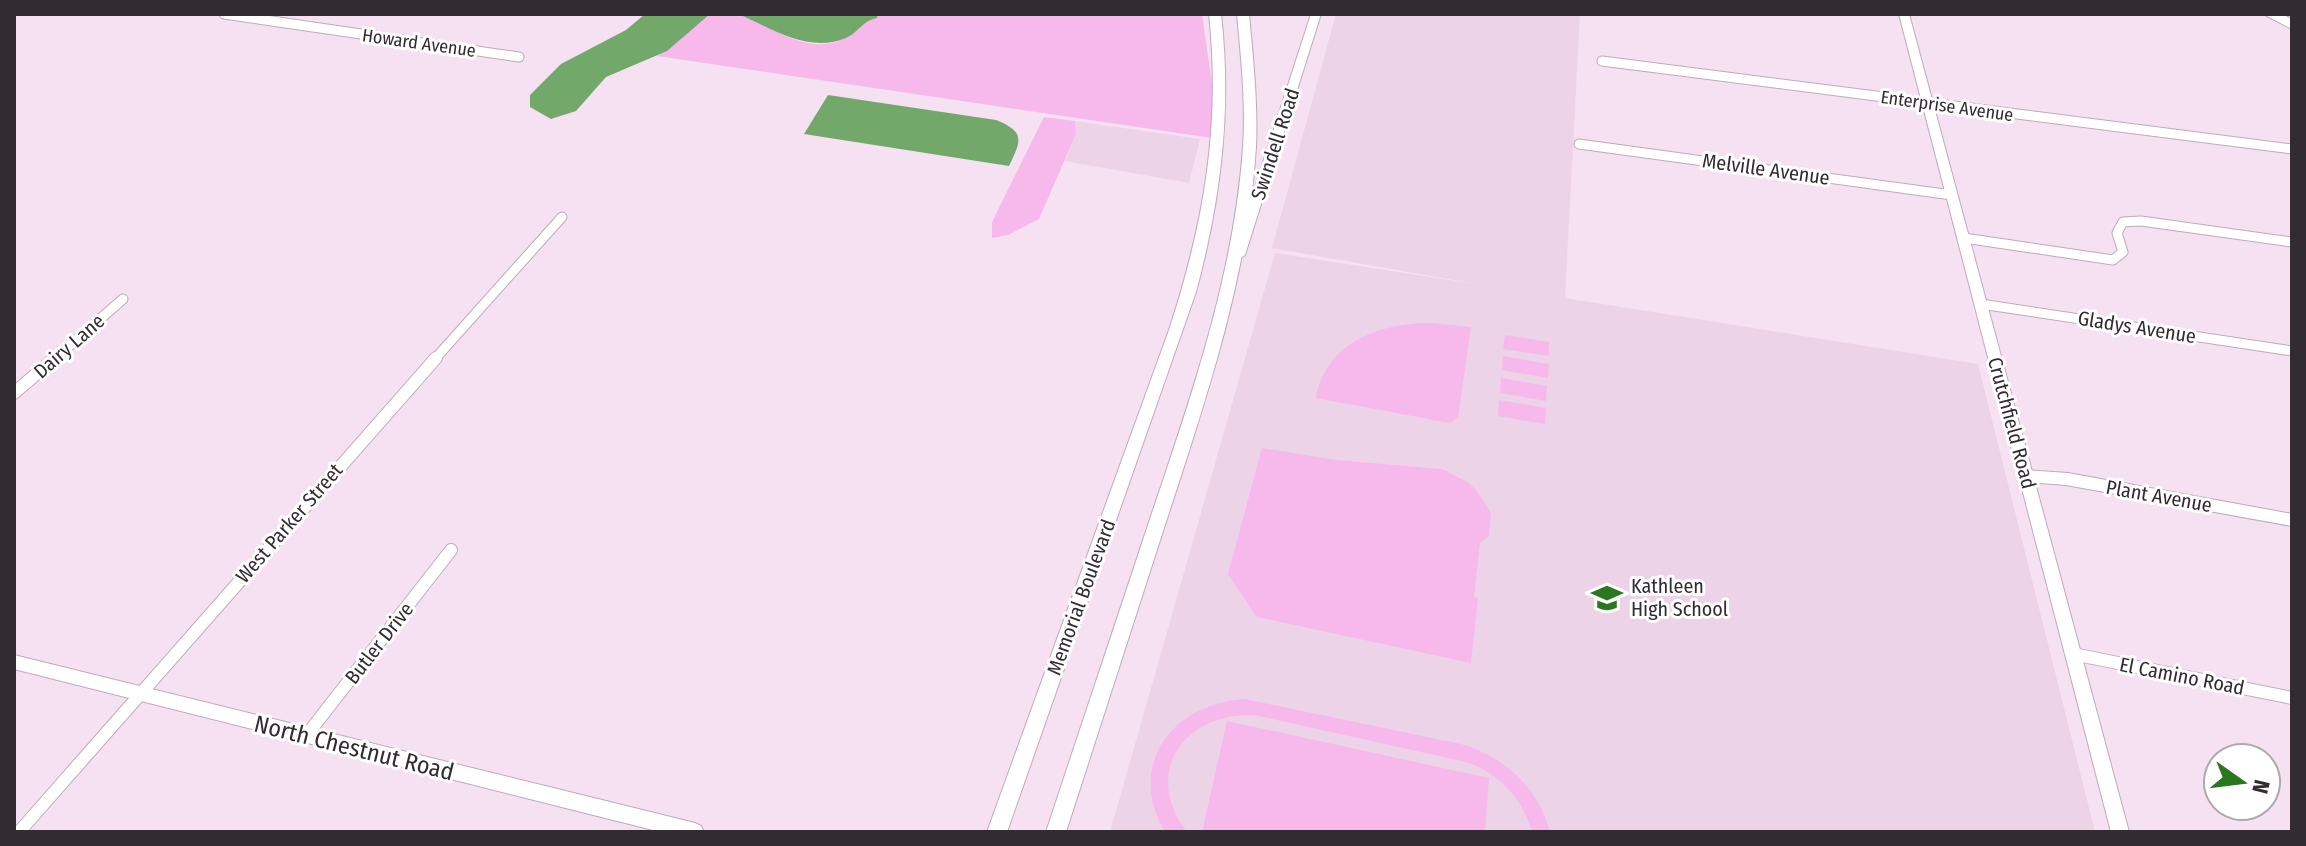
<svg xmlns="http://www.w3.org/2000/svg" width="2306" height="846" viewBox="0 0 2306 846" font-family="'Fira Sans Condensed',sans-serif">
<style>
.built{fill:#edd3e7}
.green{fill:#f7b9ec}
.water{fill:#72a86a}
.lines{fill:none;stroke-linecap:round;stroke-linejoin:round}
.street-far1-casing{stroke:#beabba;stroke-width:11}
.street-casing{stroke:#beabba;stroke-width:14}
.secondary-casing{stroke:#beabba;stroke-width:2}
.primary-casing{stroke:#beabba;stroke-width:2}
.highway-casing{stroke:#beabba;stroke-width:2}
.street-far1{stroke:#fff;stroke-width:9}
.street{stroke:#fff;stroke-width:12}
.secondary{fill:#fff;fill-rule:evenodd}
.primary{fill:#fff;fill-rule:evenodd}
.highway{fill:#fff;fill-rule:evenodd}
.labels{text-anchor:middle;stroke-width:6;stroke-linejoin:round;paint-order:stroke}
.far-street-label{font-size:18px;fill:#322b31;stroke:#fff}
.street-label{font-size:20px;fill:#322b31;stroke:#fff}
.poi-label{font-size:20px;fill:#322b31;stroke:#fff;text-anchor:start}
.near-street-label{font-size:24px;fill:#322b31;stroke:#fff}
</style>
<rect width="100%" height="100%" fill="#f5e1f1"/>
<path class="built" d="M1336,14H1580L1565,298L1978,364L2095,832H1110L1275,253L1482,285L1272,248Z
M1075,121L1200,139L1189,183L1065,161L1076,134Z"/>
<path class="green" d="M710,14C720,14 732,12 741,15C767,24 794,46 823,44C853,42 856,23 877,18L878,14H1202L1212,84V138L657,56Z
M1044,117L1075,121L1076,134L1039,219L1008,235L992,238V222Z
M1431,323L1471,327L1458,418L1450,423L1316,398C1326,342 1380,323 1431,323Z
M1505,335L1549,342V356L1503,349Z
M1503,356L1549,364L1548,378L1502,370Z
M1501,378L1547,386L1546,401L1500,393Z
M1499,400L1546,408L1545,424L1498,416Z
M1262,448L1336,460L1442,469L1469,483L1477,491L1491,513L1489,536L1480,543L1474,597L1478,598L1471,663L1257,617L1228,574Z
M1245,699L1461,744C1505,757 1538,787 1550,832H1532C1522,798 1502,777 1470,763L1254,715C1185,712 1141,772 1187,832H1165C1125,765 1173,703 1245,699Z
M1227,721L1489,778L1485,832H1202Z"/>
<path class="water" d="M645,14H710L667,51L606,77L576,111L551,119L530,107V95L561,64L626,30Z
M738,14H878L877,18C862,21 859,32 846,38C808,54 772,28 738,14Z
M828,95L996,120C1026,132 1021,141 1009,166L804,134Z"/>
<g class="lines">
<defs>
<path id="street-far1" d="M224,14L519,57
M1602,61L2292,149
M1579,144L1952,195
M1964,238L2113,260L2123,252L2117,233L2123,222L2141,221L2292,242
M1981,304L2292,351
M53,360L123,299
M434,360L562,217"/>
<path id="street" d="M14,393L55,358
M2026,476L2067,479L2292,520
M2073,654L2292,698
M306,736L451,550
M19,832L436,358"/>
<path id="secondary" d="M1311,14H1321L1245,255L1239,259L1235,258L1233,255Z
M1899,14H1909L2129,832H2111Z
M14,655L695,823L701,826L704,832H661L14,669Z"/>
<path id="primary" d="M1209,14H1221C1232,110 1221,199 1196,292L1007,832H987L1169,330C1204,223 1221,126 1209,14Z
M1237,14H1249C1253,58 1258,103 1256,147C1248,278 1205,402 1165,525C1132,627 1099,730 1066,832H1046C1080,729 1115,625 1149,522C1190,400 1234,276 1243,147C1246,102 1241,58 1237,14Z"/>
<path id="highway" d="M2263,14H2281L2292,19V29Z"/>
</defs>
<use href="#street-far1" class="street-far1-casing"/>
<use href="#street" class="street-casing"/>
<use href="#secondary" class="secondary-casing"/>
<use href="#primary" class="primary-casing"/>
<use href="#highway" class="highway-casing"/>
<use href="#street-far1" class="street-far1"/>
<use href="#street" class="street"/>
<use href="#secondary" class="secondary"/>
<use href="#primary" class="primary"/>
<use href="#highway" class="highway"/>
</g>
<defs>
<symbol id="school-bare" viewBox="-9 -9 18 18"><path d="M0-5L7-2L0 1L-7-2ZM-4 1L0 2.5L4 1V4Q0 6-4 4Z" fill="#29771f" stroke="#fff" stroke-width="2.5" paint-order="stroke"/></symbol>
</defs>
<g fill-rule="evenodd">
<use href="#school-bare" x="1585" y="576" width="44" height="44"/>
</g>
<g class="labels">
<g class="far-street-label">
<text transform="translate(419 43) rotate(8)" y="6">Howard Avenue</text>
<text transform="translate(1947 106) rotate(8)" y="6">Enterprise Avenue</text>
</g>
<g class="street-label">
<text transform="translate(1275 144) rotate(-72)" y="7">Swindell Road</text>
<text transform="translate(1766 169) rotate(8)" y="7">Melville Avenue</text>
<text transform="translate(2137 327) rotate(9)" y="7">Gladys Avenue</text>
<text transform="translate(69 346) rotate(-41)" y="7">Dairy Lane</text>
<text transform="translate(2012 423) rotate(75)" y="7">Crutchfield Road</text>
<text transform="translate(2159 496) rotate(10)" y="7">Plant Avenue</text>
<text transform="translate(289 523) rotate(-49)" y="7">West Parker Street</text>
<text transform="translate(1081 597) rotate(-70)" y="7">Memorial Boulevard</text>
<text transform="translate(379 643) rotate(-52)" y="7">Butler Drive</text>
<text transform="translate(2182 676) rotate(11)" y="7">El Camino Road</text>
</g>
<g class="poi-label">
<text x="1631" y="593">Kathleen<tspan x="1631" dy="23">High School</tspan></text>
</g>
<g class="near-street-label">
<text transform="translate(354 748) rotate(14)" y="8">North Chestnut Road</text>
</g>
</g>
<rect width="2306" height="846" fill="none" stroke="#322b31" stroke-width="32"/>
<g transform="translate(2242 782) rotate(104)"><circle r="38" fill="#ffffff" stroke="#adaaad" stroke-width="2"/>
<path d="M0-6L14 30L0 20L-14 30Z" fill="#29771f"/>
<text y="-12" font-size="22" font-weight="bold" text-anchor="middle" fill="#322b31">N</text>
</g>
</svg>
